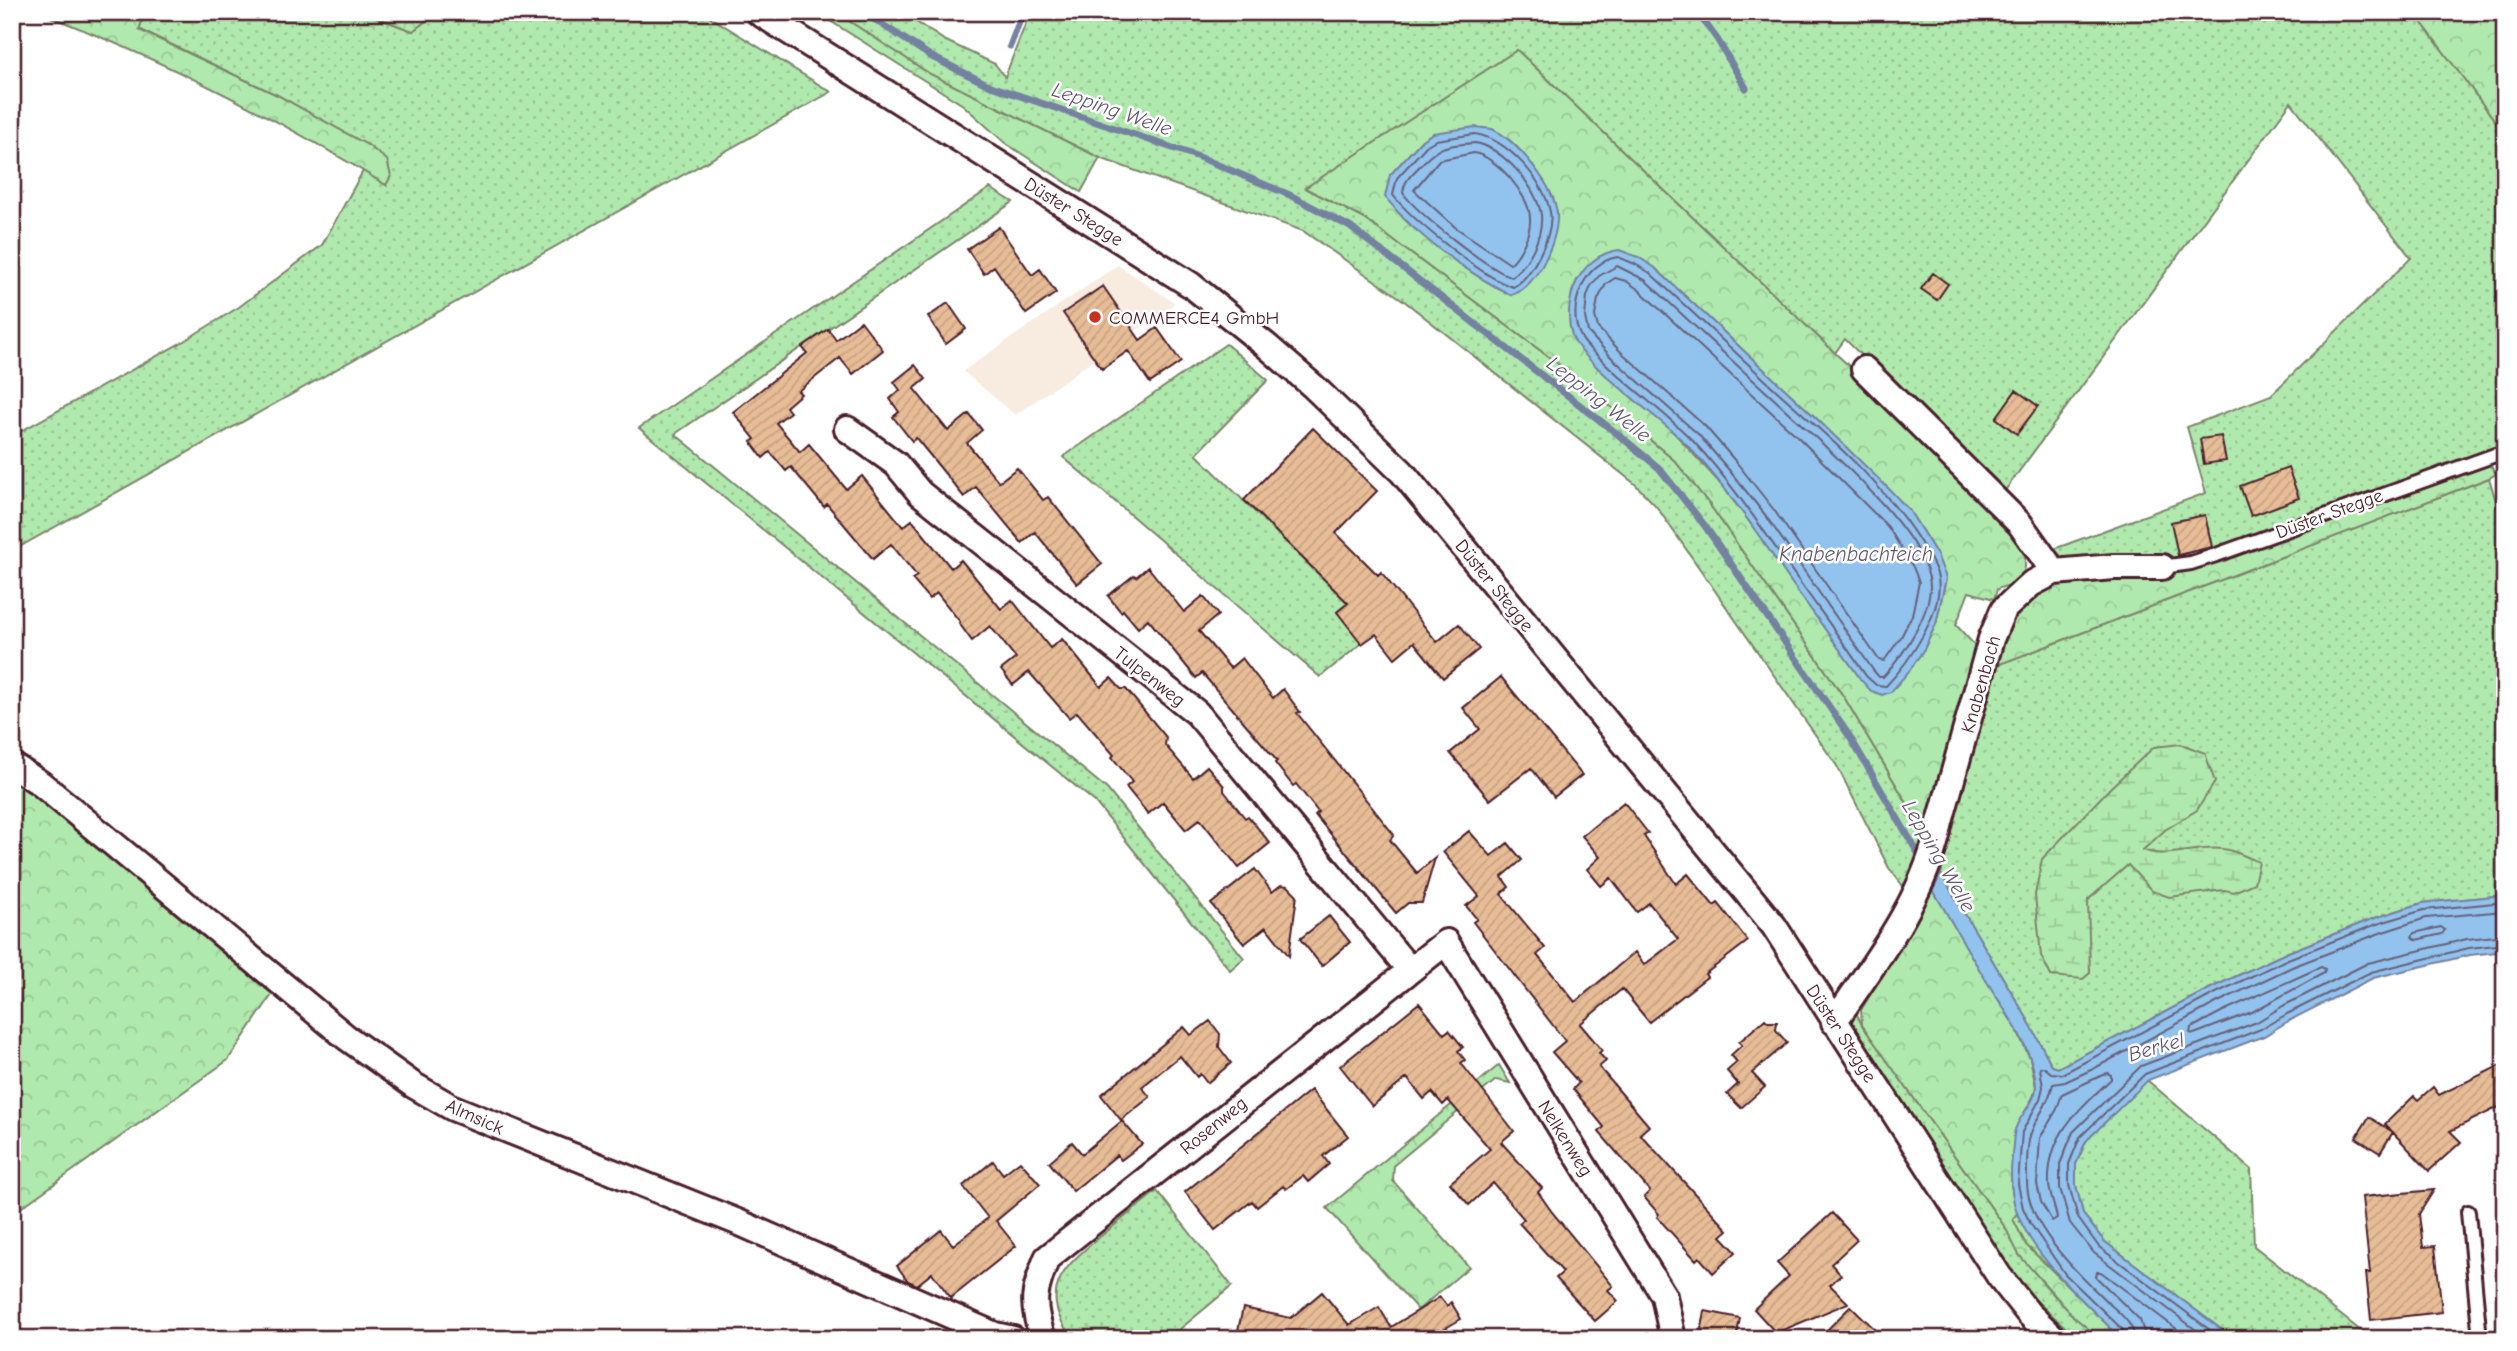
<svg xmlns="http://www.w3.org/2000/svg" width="2517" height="1351" viewBox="0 0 2517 1351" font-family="'Comic Neue',sans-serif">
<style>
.built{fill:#f8ebe0}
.grass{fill:url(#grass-dots);stroke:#7d846c;stroke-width:2}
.forest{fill:url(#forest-crowns);stroke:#7d846c;stroke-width:2;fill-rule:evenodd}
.wetland{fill:url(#wetland-marsh);stroke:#7d846c;stroke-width:2}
.water{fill:#92c3ee;stroke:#7581a0;stroke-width:2}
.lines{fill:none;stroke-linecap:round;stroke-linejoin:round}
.shore{stroke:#676179;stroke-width:2}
.stream{stroke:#7581a0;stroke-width:7}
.building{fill:url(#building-hatch);stroke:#4a1f2b;stroke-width:2}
.lane-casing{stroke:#4a1f2b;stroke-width:18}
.street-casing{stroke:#4a1f2b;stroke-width:30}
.lane{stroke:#fff;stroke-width:12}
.street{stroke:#fff;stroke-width:24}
.poi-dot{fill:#c8321e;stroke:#fff;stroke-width:2.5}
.labels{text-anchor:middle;stroke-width:5;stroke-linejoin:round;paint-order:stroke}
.street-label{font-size:19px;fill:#4a1f2b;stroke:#fff}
.poi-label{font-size:19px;fill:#4a1f2b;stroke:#fff;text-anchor:start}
.water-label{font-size:21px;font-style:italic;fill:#63586f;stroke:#fff}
</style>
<defs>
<pattern id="grass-dots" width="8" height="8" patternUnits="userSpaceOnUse" patternTransform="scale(1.75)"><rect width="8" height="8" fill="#b0e9ad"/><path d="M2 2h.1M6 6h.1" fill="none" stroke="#99c795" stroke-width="1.8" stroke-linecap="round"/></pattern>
<pattern id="forest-crowns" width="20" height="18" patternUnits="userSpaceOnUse" patternTransform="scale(1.75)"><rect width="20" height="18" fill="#b0e9ad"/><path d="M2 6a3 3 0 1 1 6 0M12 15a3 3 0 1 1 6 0" fill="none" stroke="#99c795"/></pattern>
<pattern id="wetland-marsh" width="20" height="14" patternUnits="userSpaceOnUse" patternTransform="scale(1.75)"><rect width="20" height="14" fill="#b0e9ad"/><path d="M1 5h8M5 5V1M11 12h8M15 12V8" fill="none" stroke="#99c795"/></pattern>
<pattern id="building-hatch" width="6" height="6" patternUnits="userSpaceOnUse" patternTransform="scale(1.75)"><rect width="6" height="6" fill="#e7bd97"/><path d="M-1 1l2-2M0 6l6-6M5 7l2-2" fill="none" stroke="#c8a282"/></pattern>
</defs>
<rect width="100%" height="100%" fill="#fff"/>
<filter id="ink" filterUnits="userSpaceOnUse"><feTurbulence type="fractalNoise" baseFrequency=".0143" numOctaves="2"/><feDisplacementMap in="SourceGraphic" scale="14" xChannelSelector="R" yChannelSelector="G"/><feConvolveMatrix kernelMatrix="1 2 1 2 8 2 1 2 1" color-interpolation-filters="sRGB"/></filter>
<g filter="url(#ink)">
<path class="built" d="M1118,265L1175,303L1015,415L963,371Z"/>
<path class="grass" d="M145,12H362L413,31L437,12H702L831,92L12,551V436L179,344L239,307L322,245L363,171L386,185L369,146L279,96L139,29Z
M835,12H901L944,40L995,64L1005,77L1030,12H2414L2505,134V444L2212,550L2161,561L2070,565L2054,549L2206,493L2187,427L2271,395L2411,258L2291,102L2001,496L1845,339L1835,353L1517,50L1306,188L1365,219L1577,378L1675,461L1710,505L1844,697L1930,842L1903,886L1889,868L1837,766L1656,506L1635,484L1403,300L1303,231L1100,158L930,74Z
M990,188L1013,202L675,434L1107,789L1244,958L1230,970L1095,802L639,428Z
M1226,344L1268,380L1196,454L1348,603L1337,612L1362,643L1320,677L1063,457Z
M2489,478L2505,531V895L2422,903L2375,918L2286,953L2211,988L2058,1068L2052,1066L2028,1020L1941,874L1992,667Z
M1854,1008L1862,1025L2005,1227C2028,1271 2063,1308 2101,1339H2079L2075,1336L2030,1295L1998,1258L1852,1033L1851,1017Z
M2147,1080L2251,1169L2254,1246L2371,1339H2234L2104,1241L2083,1214L2076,1185V1164L2086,1141Z
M1157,1191L1232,1286L1168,1339H1073C1036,1292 1063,1267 1101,1236C1120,1221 1138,1206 1157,1191Z
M2017,1213L2023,1226L2060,1278L2026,1245L2012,1219Z"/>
<path class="forest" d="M38,12H145L139,30L279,96L369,146L387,160L391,176L386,185C276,117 159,58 38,12Z
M362,12H437L413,31Z
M816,12H835L930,74L1100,158L1081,192L1005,143L963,105Z
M2414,12H2505V134Z
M1517,50L1835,353L1896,409L1994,506L2025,551V567L2021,581L1997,589L1994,599L1969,592L1956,625L1980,651L1930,842L1844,697L1710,505L1675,461L1577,378L1365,219L1305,188ZM1433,133L1535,168L1549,190L1557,212L1511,295C1490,285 1402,226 1395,207C1392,198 1392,185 1390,175L1422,140ZM1654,267L1815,417L1909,510L1937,555L1946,579L1936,624L1924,649L1824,625L1753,526L1717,480L1569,317L1572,292L1578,278Z
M2490,465L2496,474L2489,478L1992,667L2011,610L2058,580L2171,572L2195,568Z
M12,773L276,989L228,1060L12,1214Z
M1933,890L2015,1027L2030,1058L2036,1087L2033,1097L2015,1130L2011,1185L2017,1213L2013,1219L2026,1245L2122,1339H2101L2074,1317L2019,1255L2005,1227L1862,1025L1861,1010Z
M1499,1065L1510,1083L1496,1080L1394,1165L1393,1181L1469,1267L1418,1310L1327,1208Z"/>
<path class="wetland" d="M2181,744L2205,753L2215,782L2197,810L2165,830L2143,850C2168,860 2196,845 2223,849C2235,850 2248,858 2259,862L2254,883L2234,892L2224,890L2169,897L2152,891L2128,865L2088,900L2090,973L2083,979L2051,976L2041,956L2035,895L2042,859L2111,787L2154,747Z"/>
<path class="water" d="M1475,127C1480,128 1487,128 1492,129C1516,139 1555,187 1557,214C1558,232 1550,251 1542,266C1534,278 1525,291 1511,295C1466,272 1417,237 1385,197L1390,175L1422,140L1433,133Z
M1619,250L1638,257L1654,267L1815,417L1889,489L1909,510L1937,555L1946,578L1936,624L1924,649L1910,670L1891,692L1882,695L1871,691L1861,680C1839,648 1816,617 1793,585C1760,537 1728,488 1687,445C1674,432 1658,419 1643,407C1626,392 1579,356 1572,336C1561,300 1580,255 1619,250Z
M1941,874L2028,1020L2052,1066L2058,1068L2211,988L2286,953L2375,918L2422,903L2505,895V951L2470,955L2373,978L2290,1020L2264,1036L2148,1080L2086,1141L2076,1164V1185L2083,1214L2104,1241L2234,1339H2122C2086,1303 2022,1249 2013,1198C2009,1177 2012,1155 2014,1134C2016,1117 2036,1104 2036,1086C2035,1049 2002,1007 1984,977C1966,948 1950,919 1933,890Z"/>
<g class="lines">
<path class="shore" d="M1475,134C1507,139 1544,180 1550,212C1554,234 1532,277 1513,287C1485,279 1411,219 1393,195L1397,178L1427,145L1436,140Z
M1475,143C1502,147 1538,188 1541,215C1543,237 1528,264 1512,277C1488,269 1418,214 1403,193C1404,182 1409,177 1417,169C1438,146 1444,145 1475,143Z
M1474,153C1496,156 1530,196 1530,218C1531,233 1521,254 1510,264L1455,227L1414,190L1439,160Z
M1618,257L1635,264L1650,273C1692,312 1734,351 1776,390C1828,437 1885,484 1922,545C1928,555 1936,566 1938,578C1944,612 1908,663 1886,686L1876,685L1866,676C1844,643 1821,612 1799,581C1765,533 1733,484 1693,441C1665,412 1631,389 1602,360C1595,353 1585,346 1581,337C1565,308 1585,261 1618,257Z
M1617,266L1645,280C1688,320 1731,360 1774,399C1816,439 1917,523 1929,578C1936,608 1902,657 1883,677H1879L1873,670L1766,516L1729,470L1698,434L1613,359L1588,332L1585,317L1587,296L1591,286L1599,276Z
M1615,278L1626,281L1638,289L1797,436L1888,527L1913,567L1919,582L1912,615L1901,637L1884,661L1879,660L1774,510L1737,463L1705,426L1621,352L1598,328L1595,316L1598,299L1606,284Z
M2441,927L2445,930L2442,934L2416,940L2412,937L2414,933Z
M2321,967L2325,969L2324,973L2252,1012L2194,1034L2190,1033L2191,1028L2223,1011Z
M2107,1073L2111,1075V1079C2078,1111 2047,1134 2049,1185C2050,1196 2055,1207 2057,1218L2052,1221L2041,1202L2037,1184L2040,1138L2057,1109L2062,1094Z
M2126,1339L2124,1331L2065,1274L2030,1223L2023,1208L2018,1184L2022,1132L2040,1099L2043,1087L2040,1068L2044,1067L2051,1073L2062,1074L2214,994L2288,959L2377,924L2424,910L2505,902
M2135,1339C2134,1322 2114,1309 2102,1297C2074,1270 2027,1224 2027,1182C2027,1168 2026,1146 2031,1133C2037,1115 2048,1107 2053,1084L2065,1082L2093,1069L2218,1002L2292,967L2380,933L2426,918L2505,911
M2146,1339L2140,1320L2096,1277L2097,1272H2101L2190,1339
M2208,1339L2094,1253L2070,1223L2060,1188V1164L2073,1132L2141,1066L2257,1022L2283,1006L2368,963L2467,939L2505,935
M2222,1339L2099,1247L2078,1218L2069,1185V1164L2080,1137L2145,1074L2261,1029L2287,1014L2371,972L2469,948L2505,944"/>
<path class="stream" d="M863,12L932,57L991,86L1199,157L1292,196L1350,227L1620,436L1659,468L1705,526L1850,737L1922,860
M1697,12L1717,39L1746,88
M1010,46L1023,12"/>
</g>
<path class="building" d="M999,227L1032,275L1040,269L1056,293L1026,314L994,266L984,274L967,249Z
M1933,273L1948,284L1937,300L1921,289Z
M1103,286L1140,340L1157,328L1181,362L1150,383L1128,351L1102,369L1063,313Z
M948,303L966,329L946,344L928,317Z
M861,321L883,350L853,374L840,358L798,391L801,394L786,407L790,412L776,423L800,452L809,444L846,489L862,476L903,527L912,520L951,568L961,560L1001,609L1012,600L1050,648L1062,639L1101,687L1111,678L1121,689H1126L1166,737L1165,745L1193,778L1207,766L1224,786V791L1245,818L1248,816L1270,843L1239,868L1200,819L1186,830L1163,802L1148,814L1126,787L1132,782L1112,757L1114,755L1077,712L1069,718L1029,672L1013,685L1001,670L1016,658L990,626L972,641L959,623L960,622L937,593L929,599L912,579L917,576L891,544L873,559L827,504L824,507L791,467L786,471L770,452L763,458L751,442L755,439L733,412L807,353L802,347L828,329L836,340Z
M915,365L926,379L914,389L948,431L969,414L982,430L967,443L999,482L1017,468L1043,500L1048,497L1102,564L1077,584L1035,532L1022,543L976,487L964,497L916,438L912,441L893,417L899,412L890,399L900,390L894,382Z
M2016,390L2038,406L2017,434L1996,418Z
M1313,428L1377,491L1336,533L1378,575L1381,572L1437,642L1459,624L1479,649L1443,678L1414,642L1395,658L1376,634L1362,644L1337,612L1348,603L1244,500Z
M2221,436L2226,461L2204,464L2200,439Z
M2288,468L2299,498L2251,516L2240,486Z
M2205,515L2212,547L2178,555L2171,522Z
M1148,567L1184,612L1203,596L1218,615L1199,631L1230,668L1242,658L1273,698L1283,689L1300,712L1297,713L1394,835L1390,840L1417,873L1435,858L1422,903H1408L1396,913L1315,815L1318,812L1296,784L1293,786L1275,763L1277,761L1202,673L1196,678L1148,619L1138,628L1123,610L1121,612L1108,596L1134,575L1136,577Z
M1501,677L1582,775L1554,797L1531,768L1490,800L1450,753L1480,729L1463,708Z
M1624,802L1648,833L1644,836L1676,884L1688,874L1714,906L1718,903L1748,941L1705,974L1707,977L1649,1022L1622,989L1580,1024L1602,1050L1599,1053L1606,1061L1599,1067L1649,1126L1640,1134L1728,1230L1721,1236L1736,1252L1713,1273L1699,1257L1696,1260L1657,1217L1659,1214L1644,1197L1650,1191L1599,1132L1604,1127L1573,1089L1579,1083L1552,1052L1565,1041L1473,922L1477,919L1466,906L1479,896L1443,852L1469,831L1491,856L1508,843L1522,860L1502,877L1509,887L1501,894L1545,948L1537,955L1575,1002L1635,952L1644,965L1678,939L1649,903L1637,912L1611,878L1601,886L1587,869L1600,857L1582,836Z
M1255,869L1272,892L1281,885L1288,886L1297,895L1289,956L1266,927L1244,944L1211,904Z
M1329,916L1350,942L1322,966L1300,939Z
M1419,1003L1444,1034L1449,1030L1463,1047L1458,1051L1465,1060L1461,1063L1514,1131L1501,1142L1542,1188L1538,1192L1552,1212L1613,1286L1608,1290L1618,1301L1595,1321L1556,1278L1563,1272L1519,1223L1524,1219L1493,1183L1469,1205L1450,1183L1490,1149L1448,1100L1443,1105L1432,1092L1424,1099L1407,1078L1372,1106L1340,1066Z
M1765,1019L1768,1022H1777L1776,1030L1787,1043L1752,1073L1765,1087L1741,1108L1727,1094L1738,1084L1727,1071L1737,1062L1731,1055L1742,1045L1739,1042Z
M1210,1021L1220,1034L1219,1047L1231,1063L1207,1083L1200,1074L1197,1077L1180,1056L1142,1087L1150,1097L1121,1120L1101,1095L1184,1027L1191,1035Z
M2505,1063V1104L2450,1131L2461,1142L2429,1171L2385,1124L2414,1096L2418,1100L2433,1087L2439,1095Z
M1311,1090L1348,1136L1323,1156L1329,1164L1308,1182L1303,1176L1286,1189L1283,1186L1257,1207L1252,1201L1215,1230L1185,1192Z
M2369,1117L2393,1132L2380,1153L2356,1138Z
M1122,1121L1142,1144L1121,1160L1117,1155L1073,1191L1049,1162L1072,1142L1082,1154Z
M993,1161L1003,1174L1020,1161L1040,1184L996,1221L1016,1246L951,1298L932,1273L917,1285L908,1281L897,1266L941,1230L953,1245L988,1218L963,1186Z
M2434,1190L2419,1214L2423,1247L2435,1246L2442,1312L2371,1320L2366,1273H2370L2362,1197Z
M1832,1213L1857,1240L1831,1264L1841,1275L1830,1285L1848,1303L1776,1333L1754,1309L1789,1276L1777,1263Z
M1322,1292L1349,1325L1379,1307L1391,1327L1440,1297L1447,1306L1451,1302L1461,1319L1427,1339H1236L1243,1308L1291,1318Z
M1851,1306L1885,1339H1818Z
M1705,1311L1740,1318L1736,1339H1700Z"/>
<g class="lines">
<defs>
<path id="lane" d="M2162,567L2191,563L2219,554L2495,455
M2468,1212L2480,1339"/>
<path id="street" d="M758,12L1191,285L1268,347L1314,387L1402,472L1774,926L1999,1276L2029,1314L2055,1339
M1864,369L2020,524L2054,572
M847,429L896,464L920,493L1197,713L1409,969
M12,765L40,783L346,1037L413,1085L453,1108L740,1223L995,1335L1013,1339
M1834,1022C1876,961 1926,896 1940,822L1991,639L2003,610L2031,584L2054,572L2114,567H2162
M1043,1339C1031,1303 1033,1293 1047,1258L1446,942L1664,1296L1673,1339"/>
</defs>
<use href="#lane" class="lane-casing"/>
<use href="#street" class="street-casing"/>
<use href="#lane" class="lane"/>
<use href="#street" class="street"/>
</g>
</g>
<circle class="poi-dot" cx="1095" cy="317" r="7"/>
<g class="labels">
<g class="street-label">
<text transform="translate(1074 211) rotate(32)" y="7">Düster Stegge</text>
<text transform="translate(2329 513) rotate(-20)" y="7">Düster Stegge</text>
<text transform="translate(1495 585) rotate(51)" y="7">Düster Stegge</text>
<text transform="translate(1150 676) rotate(38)" y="7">Tulpenweg</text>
<text transform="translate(1980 684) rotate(-74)" y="7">Knabenbach</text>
<text transform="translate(1842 1033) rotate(57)" y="7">Düster Stegge</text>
<text transform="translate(475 1116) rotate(24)" y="7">Almsick</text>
<text transform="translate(1213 1125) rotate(-39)" y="7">Rosenweg</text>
<text transform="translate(1566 1138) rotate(58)" y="7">Nelkenweg</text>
</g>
<g class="poi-label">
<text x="1109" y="324">COMMERCE4 GmbH</text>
</g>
<g class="water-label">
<text transform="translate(1112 109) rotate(19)" y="7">Lepping Welle</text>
<text transform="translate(1599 399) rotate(38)" y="7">Lepping Welle</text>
<text x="1856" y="561">Knabenbachteich</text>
<text transform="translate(1939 856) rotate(60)" y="7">Lepping Welle</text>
<text transform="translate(2156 1047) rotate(-16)" y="7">Berkel</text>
</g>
</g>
<rect width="2517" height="1351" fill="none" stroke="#fff" stroke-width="42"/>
<rect x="21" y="21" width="2475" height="1309" fill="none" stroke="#4a1f2b" stroke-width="2.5" filter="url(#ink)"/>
</svg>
